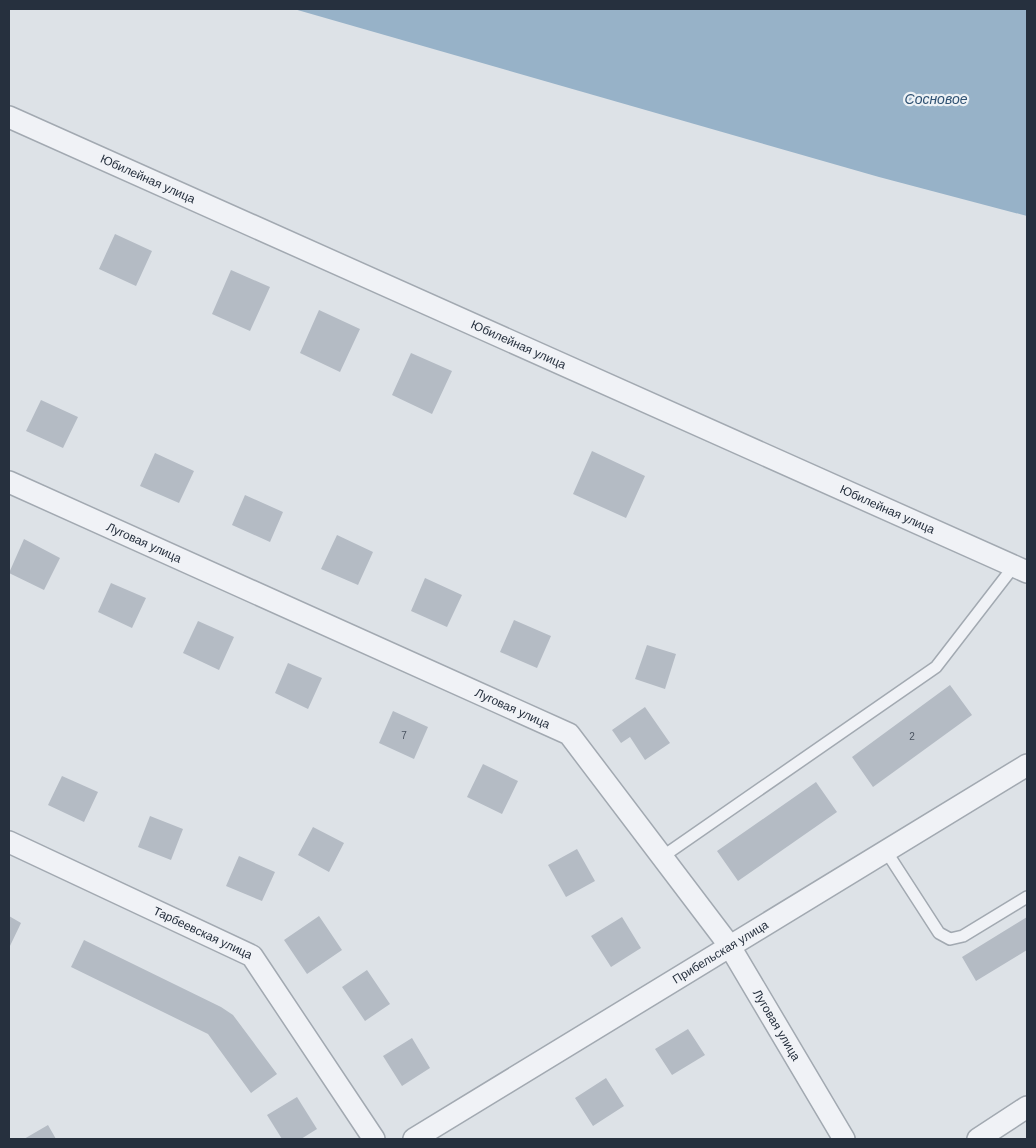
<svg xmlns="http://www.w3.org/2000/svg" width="1036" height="1148" viewBox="0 0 1036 1148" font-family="Arial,sans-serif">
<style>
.water{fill:#97b2c8}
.building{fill:#b4bbc4}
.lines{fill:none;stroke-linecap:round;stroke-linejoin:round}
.lane-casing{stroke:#a2a9b1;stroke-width:14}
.street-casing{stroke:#a2a9b1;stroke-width:24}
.lane{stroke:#f0f2f6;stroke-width:11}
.street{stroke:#f0f2f6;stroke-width:21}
.labels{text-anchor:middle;stroke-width:4.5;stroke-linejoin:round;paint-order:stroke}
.number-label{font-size:10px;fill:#4a5360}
.street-label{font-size:12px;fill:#26303e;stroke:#ecf1f5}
.water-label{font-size:14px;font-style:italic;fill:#305273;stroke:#ecf1f5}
</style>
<rect width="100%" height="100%" fill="#dde2e7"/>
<path class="water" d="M294,9H1027V216L879,177Z"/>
<path class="building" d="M115,234L152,251L136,286L99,269Z
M231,270L270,287L250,331L212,314Z
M319,310L360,329L340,372L300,353Z
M411,353L452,371L432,414L392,395Z
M41,400L78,417L63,448L26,431Z
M592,451L645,476L626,518L573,494Z
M155,453L194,471L179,503L140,486Z
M245,495L283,512L270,542L232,525Z
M337,535L373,552L358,585L321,569Z
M24,539L60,558L44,590L9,573Z
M425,578L462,595L447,627L411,611Z
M111,583L146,598L132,628L98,612Z
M514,620L551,636L537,668L500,652Z
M198,621L234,637L219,670L183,653Z
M647,645L676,654L665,689L635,679Z
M288,663L322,678L308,709L275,693Z
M950,685L972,715L873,787L852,757Z
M645,707L670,743L645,760L630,737L621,743L612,730Z
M393,711L428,727L414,759L379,743Z
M483,764L518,781L502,814L467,797Z
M62,776L98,792L84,822L48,805Z
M816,782L837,812L738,881L717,851Z
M150,816L183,829L171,860L138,847Z
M313,827L344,843L329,872L298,855Z
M577,849L595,881L566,897L548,865Z
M239,856L275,872L262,901L226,886Z
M9,916L21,923L9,948Z
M319,916L342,950L307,974L284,940Z
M622,917L641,948L611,967L591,936Z
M1027,917V950L976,981L962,957Z
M84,940L221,1007L233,1015L277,1074L251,1093L208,1034L71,967Z
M367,970L390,1004L365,1021L342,987Z
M688,1029L705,1055L672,1075L655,1049Z
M412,1038L430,1068L402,1086L383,1056Z
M606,1078L624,1106L593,1126L575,1098Z
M297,1097L317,1129L301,1139H282L267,1115Z
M48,1125L56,1139H24Z"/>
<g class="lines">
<defs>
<path id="lane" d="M886,851L939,933L950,939L963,936L1027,897
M662,857L936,667L1014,566"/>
<g id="street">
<path id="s1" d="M9,117L1027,572"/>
<path id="s2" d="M9,482L569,734L729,945L844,1139"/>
<path id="s3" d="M9,842L252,956L374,1139"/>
<path id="s4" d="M414,1139L1027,765"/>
<path d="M978,1139L1027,1107"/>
</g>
</defs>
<use href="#lane" class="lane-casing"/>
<use href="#street" class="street-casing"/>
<use href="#lane" class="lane"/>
<use href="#street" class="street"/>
</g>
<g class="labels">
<g class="number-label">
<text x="404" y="739">7</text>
<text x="912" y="740">2</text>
</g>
<g class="street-label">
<text dy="4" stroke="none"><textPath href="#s1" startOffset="152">Юбилейная улица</textPath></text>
<text dy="4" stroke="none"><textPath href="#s1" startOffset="558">Юбилейная улица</textPath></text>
<text dy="4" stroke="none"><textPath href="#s1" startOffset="962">Юбилейная улица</textPath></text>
<text dy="4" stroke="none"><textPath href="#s2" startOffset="148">Луговая улица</textPath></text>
<text dy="4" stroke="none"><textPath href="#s2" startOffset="552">Луговая улица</textPath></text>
<text dy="4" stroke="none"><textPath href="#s3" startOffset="214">Тарбеевская улица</textPath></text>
<text dy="4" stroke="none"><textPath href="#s4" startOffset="359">Прибельская улица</textPath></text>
<text dy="4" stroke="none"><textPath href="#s2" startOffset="972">Луговая улица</textPath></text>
</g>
<g class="water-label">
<text x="936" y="104">Сосновое</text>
</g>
</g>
<rect width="1036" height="1148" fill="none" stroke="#26303e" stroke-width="20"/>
</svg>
